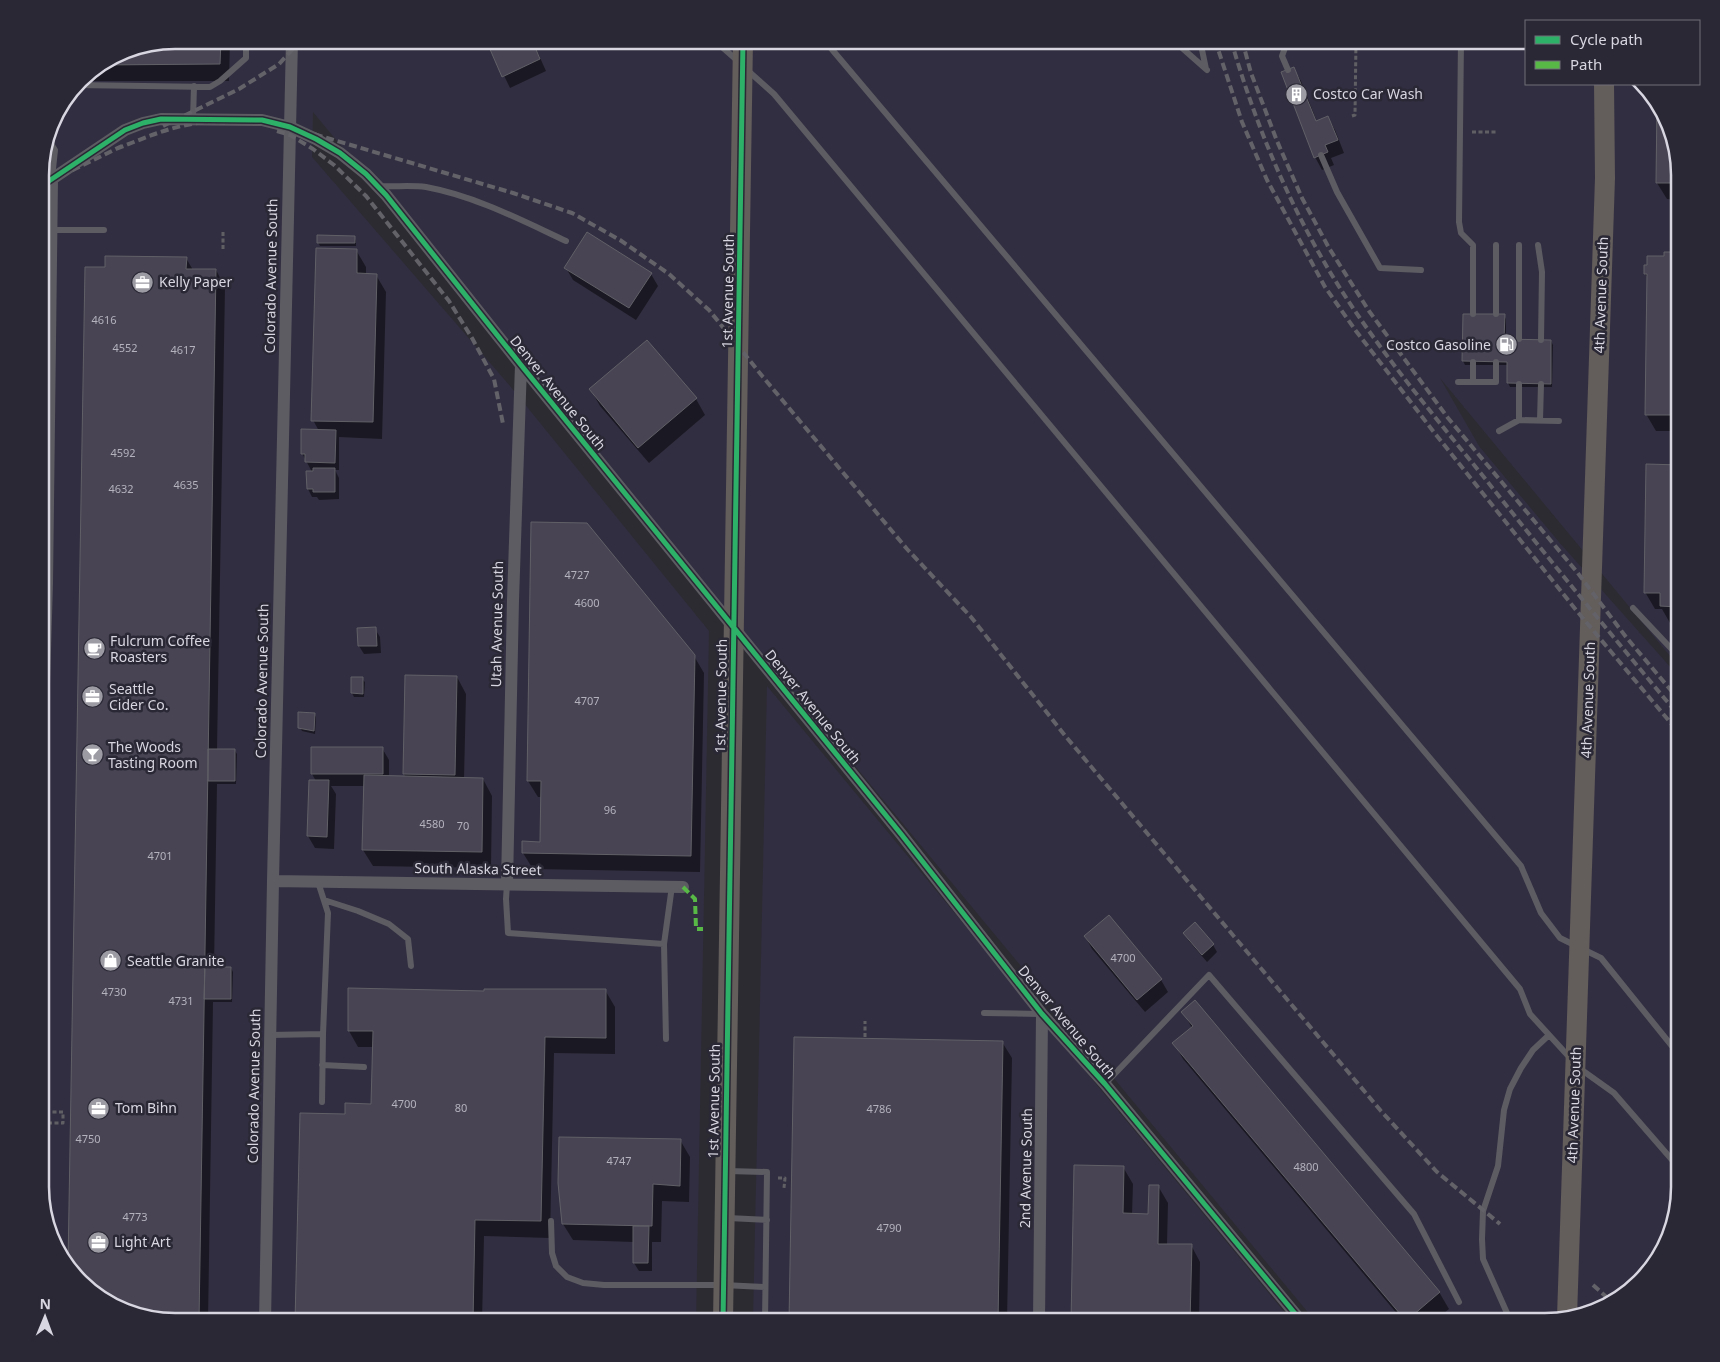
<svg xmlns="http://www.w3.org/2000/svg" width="1720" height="1362" viewBox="0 0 1720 1362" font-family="'Noto Sans',sans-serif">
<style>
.built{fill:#322e41}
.shadow{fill:#0007}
.building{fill:#484454;stroke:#616067}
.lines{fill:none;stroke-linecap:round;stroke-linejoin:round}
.path{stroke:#606064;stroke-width:3;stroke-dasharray:4 2.5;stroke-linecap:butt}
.service{stroke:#5d5c63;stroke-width:6}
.minor{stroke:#5d5c63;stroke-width:12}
.primary{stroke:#635d5b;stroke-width:20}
.rail{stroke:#636269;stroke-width:4;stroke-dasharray:8 4;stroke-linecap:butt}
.quiet{stroke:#58b947;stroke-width:4;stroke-dasharray:8 4;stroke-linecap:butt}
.cycleway-casing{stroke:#2a2835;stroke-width:8}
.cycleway{stroke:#2db169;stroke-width:5}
.labels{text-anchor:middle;stroke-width:5;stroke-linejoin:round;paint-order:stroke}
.number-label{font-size:11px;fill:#b4b2bd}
.poi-label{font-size:14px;fill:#d8d6e0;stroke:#2a2835;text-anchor:start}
.street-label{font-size:14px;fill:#d8d6e0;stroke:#2a2835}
.rim{fill:none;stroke:#d8d6e0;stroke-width:2.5}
</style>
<rect width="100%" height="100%" fill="#2c2b32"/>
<path class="built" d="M175,40H1526V84H1642L1666,116L1680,175V668L1440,378L1479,446L1559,542L1680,678V1187L1673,1231L1647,1276L1604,1308L1545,1322H1316L313,112L312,157L510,386L709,631L696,1322H175L124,1312L86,1289L54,1247L40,1195V166L54,115L86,74L124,50Z
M767,686L1286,1314L1289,1322H753Z"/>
<path class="shadow" d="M175,40H230L229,81H80L86,74L124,50Z
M487,40H532L546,71L510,88Z
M1294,69L1301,81L1317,122L1328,118L1335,130L1344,153L1331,158L1334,165L1322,170L1315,157Z
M1658,105L1666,116L1680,175V200L1667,199L1657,183Z
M354,237L356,241V246H320L318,242Z
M356,250L366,267V275H376L386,292L382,439L339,437V470H335L339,478V499L319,500L317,497H312L308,489L312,472L302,453L319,431L313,420Z
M1680,253V431H1656L1646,414L1648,278L1645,274L1665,257Z
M186,258L193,270H216L225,287L217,750L235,751L237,754L236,784H217L214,968H231L233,972L232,1002H213L208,1322H175L124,1312L106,269Z
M566,268L651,274L658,286L636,320L573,280Z
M1464,315L1504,316L1506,319V340L1551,341L1553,345L1552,387H1510L1508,383L1509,365H1465L1463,361Z
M591,390L696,399L705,415L649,463L600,406Z
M1680,466V623H1670L1662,609H1655L1645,592Z
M375,629L380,637L381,653L364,654L359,646Z
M694,656L704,673L700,872L533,869L523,853L542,843V797H538L528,781Z
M457,677L466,694L464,779H483L492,796L491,868L373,866L363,850L365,786H331L336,794L334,849L315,848L308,836L316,781L312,774L382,748L389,760V777L406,778L404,774Z
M362,679L365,682L364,697H354L352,693Z
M314,714L316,717L315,734L302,731L300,727Z
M1109,917L1161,980L1168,992L1145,1012L1092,949L1085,936Z
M1184,933L1213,945L1217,952L1207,962L1189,941Z
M605,990L615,1007V1054L554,1053L550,1238L484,1236L482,1322H296L346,1115L373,1105L374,1047H358L349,1031L486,993Z
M1183,1012L1439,1292L1449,1309L1433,1322H1404L1183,1059L1174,1043L1192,1028Z
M1002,1042L1012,1058L1007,1322H790Z
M680,1140L690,1157L689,1202L662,1201L661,1242H652V1271H639L634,1263V1242L573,1240L563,1224Z
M1123,1167L1133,1184L1132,1215H1150L1158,1186L1168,1203L1167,1245H1191L1200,1262L1199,1322H1072Z"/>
<path class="building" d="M175,40H221L220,64L100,65L124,50Z
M486,40H532L540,59L502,77Z
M1294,67L1316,121L1328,116L1338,140L1325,145L1328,152L1314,158L1281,72Z
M1657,103L1666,116L1680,175V183H1656Z
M587,232L652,273L629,308L564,268Z
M317,235L355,236V243H317Z
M316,248L357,249V273L377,274L373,422L311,421Z
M1664,252H1680V415H1645L1647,274H1644V265H1647V256H1664Z
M105,256L187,257L186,269H216L199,1322H175L124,1312L86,1289L68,1265L85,267H105Z
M1463,314H1505L1504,339L1551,340V384L1507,383V362L1462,361Z
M647,340L697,398L638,448L589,389Z
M301,429L336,430L335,463L305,462V454H301Z
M1646,464L1680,465V609H1677V607L1660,606V593H1644Z
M313,468H335V492H313V489H307L306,471H313Z
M531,522L587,523L695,655L691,856L522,853V841L540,842L541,781H527Z
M376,627L377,646H358L357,628Z
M405,675L457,676L455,775L403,774Z
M351,677H363V694L351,693Z
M298,712L315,713L314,731L298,728Z
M311,747H383V774H311Z
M208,749H235V781H208Z
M364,775L483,778L482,852L362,850Z
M309,780H329L327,837L307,836Z
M1109,915L1162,979L1137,1000L1084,936Z
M1195,922L1214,944L1202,955L1183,933Z
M205,967H231V999H204Z
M348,988L484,991V989H606V1038L545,1037L541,1221L475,1220L473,1322H295L300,1113L345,1114V1103L371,1104L373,1031H348Z
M1195,1000L1440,1292L1406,1321L1172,1043L1193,1026L1181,1012Z
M794,1037L1003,1041L998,1322H789Z
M559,1137L681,1139L680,1186L653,1184L652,1226L562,1224L558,1183Z
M1074,1165L1124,1166L1123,1213L1148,1214L1149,1185H1159L1158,1244H1192L1190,1322H1071Z
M633,1226H649L648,1263H633Z"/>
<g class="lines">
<path class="path" d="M1352,116L1355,115L1356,40
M1472,132H1498
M223,249V232
M1456,349H1462
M865,1037V1021
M48,1123H63V1112H48
M778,1178H785L784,1188"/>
<path class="service" d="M714,40L739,62
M824,40L1521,866L1541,913L1560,938L1601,958L1680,1056
M1173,40L1207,70
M1200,40L1206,69
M1461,40L1459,222L1461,233L1473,245V314
M746,69L774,94L1520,989L1530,1014L1571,1059
M1288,70L1282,56L1288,40
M77,85L210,87L220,81L246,58V40
M193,119L194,86
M48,139L55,150L52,178
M1321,155L1337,192L1380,268L1421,270
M379,186C394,187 411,185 426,187C475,196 521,220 566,241
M52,230H104
M1519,245V339
M1538,245L1542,272L1541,340
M1496,314V245
M1458,382H1496V362
M1473,382V362
M1519,420V384
M1540,420L1541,384
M1499,431L1519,420L1559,421
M1633,608L1680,658
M318,882L328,913L323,1034
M507,884L506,899L508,933L664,944L672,886
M324,900L358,911L389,924L408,939L411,966
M664,944L666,1039
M984,1013L1040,1014
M270,1035L323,1034L322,1102
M322,1065L364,1067
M1579,1068L1614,1093L1680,1169
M1105,1084L1209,975L1414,1214L1459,1302
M728,1171L767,1172L765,1322
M728,1218L767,1220
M551,1221L552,1253L556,1266L567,1277L583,1283L604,1285H723L765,1287
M680,1321L721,1322
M1511,1322L1483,1259L1482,1239L1483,1211L1498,1166L1504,1110L1510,1089L1521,1068L1533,1050L1549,1035"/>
<path class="minor" d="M40,187L125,130L143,123L161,119L262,120L290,127L316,139L340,153L366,174L386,195L521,365L901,834L1042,1014L1105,1084L1302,1322
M40,817L47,583L52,179
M273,881L683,887
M507,884L513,600L521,365
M265,1322L273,881L292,40
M1039,1322L1042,1014"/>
<path class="primary" d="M1567,1317L1605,178L1604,84
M723,1322L743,40"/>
<path class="rail" d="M1215,40L1242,122L1267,180L1325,287L1356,331L1433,431L1576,610L1680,734
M1231,40C1252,113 1281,186 1319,253C1365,335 1428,408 1487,481C1550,561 1615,639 1680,717
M1242,40L1251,73L1277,141L1302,198L1329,248L1369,311L1448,418L1577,572L1626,637L1680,701
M220,122H255L290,127L513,193L572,213L620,240L669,274L709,310L763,377L907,549L971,617L1067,738L1381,1111L1437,1172L1500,1224
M163,126L239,89L279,64L301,40
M277,131L290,135L313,149L334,165L366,196L449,301L472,338L494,379L503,424
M116,149C150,136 188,118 225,123
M40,186L122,146
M1593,1285L1612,1302"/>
<path class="quiet" d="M683,887L695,899L696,929H703"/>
<defs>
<path id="cycleway" d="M40,187L125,130L143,123L161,119L262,120L290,127L316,139L340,153L366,174L386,195L521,365L901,834L1042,1014L1105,1084L1302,1322
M723,1322L743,40"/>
</defs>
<use href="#cycleway" class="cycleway-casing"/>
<use href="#cycleway" class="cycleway"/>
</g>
<defs>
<symbol id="building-disc" viewBox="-11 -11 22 22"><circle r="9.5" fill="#9c9aa3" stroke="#2a2835"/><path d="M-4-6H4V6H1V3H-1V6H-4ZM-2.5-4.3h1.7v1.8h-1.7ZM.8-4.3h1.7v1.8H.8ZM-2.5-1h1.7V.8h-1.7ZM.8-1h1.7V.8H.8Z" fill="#fff"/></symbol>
<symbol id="office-disc" viewBox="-11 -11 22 22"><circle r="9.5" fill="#9c9aa3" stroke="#2a2835"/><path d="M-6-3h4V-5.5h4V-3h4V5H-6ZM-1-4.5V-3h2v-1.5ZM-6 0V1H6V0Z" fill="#fff"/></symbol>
<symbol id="fuel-disc" viewBox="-11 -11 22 22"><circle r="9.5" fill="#9c9aa3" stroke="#2a2835"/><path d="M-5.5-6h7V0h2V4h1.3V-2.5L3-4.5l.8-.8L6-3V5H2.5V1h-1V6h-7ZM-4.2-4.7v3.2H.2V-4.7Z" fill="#fff"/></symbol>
<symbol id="cafe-disc" viewBox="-11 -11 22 22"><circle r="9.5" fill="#9c9aa3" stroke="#2a2835"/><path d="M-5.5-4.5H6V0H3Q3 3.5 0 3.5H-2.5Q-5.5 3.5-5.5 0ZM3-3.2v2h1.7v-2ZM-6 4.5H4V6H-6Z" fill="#fff"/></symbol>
<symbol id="bar-disc" viewBox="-11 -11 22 22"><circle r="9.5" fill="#9c9aa3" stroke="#2a2835"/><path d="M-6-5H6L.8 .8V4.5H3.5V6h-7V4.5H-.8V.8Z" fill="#fff"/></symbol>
<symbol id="shop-disc" viewBox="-11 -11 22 22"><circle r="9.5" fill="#9c9aa3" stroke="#2a2835"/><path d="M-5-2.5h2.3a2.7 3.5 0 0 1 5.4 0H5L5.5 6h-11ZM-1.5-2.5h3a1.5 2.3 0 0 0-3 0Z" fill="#fff"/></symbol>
</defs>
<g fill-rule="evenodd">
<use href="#building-disc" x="1284" y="82" width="25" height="25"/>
<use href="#office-disc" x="130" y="270" width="25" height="25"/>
<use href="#fuel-disc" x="1494" y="332" width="25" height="25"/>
<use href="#cafe-disc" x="82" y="636" width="25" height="25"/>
<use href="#office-disc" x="80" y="684" width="25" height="25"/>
<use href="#bar-disc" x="80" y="742" width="25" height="25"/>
<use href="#shop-disc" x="98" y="948" width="25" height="25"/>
<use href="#office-disc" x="86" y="1096" width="25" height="25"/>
<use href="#office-disc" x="86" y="1230" width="25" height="25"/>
</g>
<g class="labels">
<g class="number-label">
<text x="104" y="324">4616</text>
<text x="125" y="352">4552</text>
<text x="183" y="354">4617</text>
<text x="123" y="457">4592</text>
<text x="186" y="489">4635</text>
<text x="121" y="493">4632</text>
<text x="577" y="579">4727</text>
<text x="587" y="607">4600</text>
<text x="587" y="705">4707</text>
<text x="610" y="814">96</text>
<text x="432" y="828">4580</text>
<text x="463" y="830">70</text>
<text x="160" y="860">4701</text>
<text x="1123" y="962">4700</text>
<text x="114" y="996">4730</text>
<text x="181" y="1005">4731</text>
<text x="404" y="1108">4700</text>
<text x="461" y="1112">80</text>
<text x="879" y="1113">4786</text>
<text x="88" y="1143">4750</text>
<text x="619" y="1165">4747</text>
<text x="1306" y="1171">4800</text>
<text x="135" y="1221">4773</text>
<text x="889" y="1232">4790</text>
</g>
<g class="poi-label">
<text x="1313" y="99">Costco Car Wash</text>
<text x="159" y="287">Kelly Paper</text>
<text x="1491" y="350" text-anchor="end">Costco Gasoline</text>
<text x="110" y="646">Fulcrum Coffee<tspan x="110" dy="16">Roasters</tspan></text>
<text x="109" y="694">Seattle<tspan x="109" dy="16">Cider Co.</tspan></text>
<text x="108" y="752">The Woods<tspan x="108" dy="16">Tasting Room</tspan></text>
<text x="127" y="966">Seattle Granite</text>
<text x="115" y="1113">Tom Bihn</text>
<text x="114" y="1247">Light Art</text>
</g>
<g class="street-label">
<text transform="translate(271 276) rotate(-89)" y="5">Colorado Avenue South</text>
<text transform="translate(728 291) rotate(-89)" y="5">1st Avenue South</text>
<text transform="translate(1601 295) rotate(-88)" y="5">4th Avenue South</text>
<text transform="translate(558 393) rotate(51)" y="5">Denver Avenue South</text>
<text transform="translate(497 624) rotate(-89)" y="5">Utah Avenue South</text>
<text transform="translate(262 681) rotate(-89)" y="5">Colorado Avenue South</text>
<text transform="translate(721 696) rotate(-89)" y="5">1st Avenue South</text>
<text transform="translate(1588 700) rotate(-88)" y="5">4th Avenue South</text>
<text transform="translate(813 707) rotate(51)" y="5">Denver Avenue South</text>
<text transform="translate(478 869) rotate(1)" y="5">South Alaska Street</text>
<text transform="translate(1067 1022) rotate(50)" y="5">Denver Avenue South</text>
<text transform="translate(254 1086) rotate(-89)" y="5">Colorado Avenue South</text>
<text transform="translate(714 1101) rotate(-89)" y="5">1st Avenue South</text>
<text transform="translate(1574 1105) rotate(-88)" y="5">4th Avenue South</text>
<text transform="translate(1026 1168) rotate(-89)" y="5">2nd Avenue South</text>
</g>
</g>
<path d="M0 0H1720V1362H0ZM175 49H1545A126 126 0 0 1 1671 175V1187A126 126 0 0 1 1545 1313H175A126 126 0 0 1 49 1187V175A126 126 0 0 1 175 49Z" fill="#2a2835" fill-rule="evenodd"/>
<path class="rim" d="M175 49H1545A126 126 0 0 1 1671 175V1187A126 126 0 0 1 1545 1313H175A126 126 0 0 1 49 1187V175A126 126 0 0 1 175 49Z"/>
<rect x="1525" y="20" width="175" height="65" fill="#2a2835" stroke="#706e79"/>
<rect x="1535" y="36" width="25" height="8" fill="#2db169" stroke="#706e79"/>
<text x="1570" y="45" font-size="15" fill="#d8d6e0">Cycle path</text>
<rect x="1535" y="61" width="25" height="8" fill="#58b947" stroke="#706e79"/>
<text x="1570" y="70" font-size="15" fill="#d8d6e0">Path</text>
<g transform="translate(45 1317) rotate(1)" stroke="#2a2835" stroke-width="4" paint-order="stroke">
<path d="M0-4L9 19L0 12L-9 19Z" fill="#d8d6e0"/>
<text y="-8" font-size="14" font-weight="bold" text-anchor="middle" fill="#d8d6e0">N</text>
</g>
</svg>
